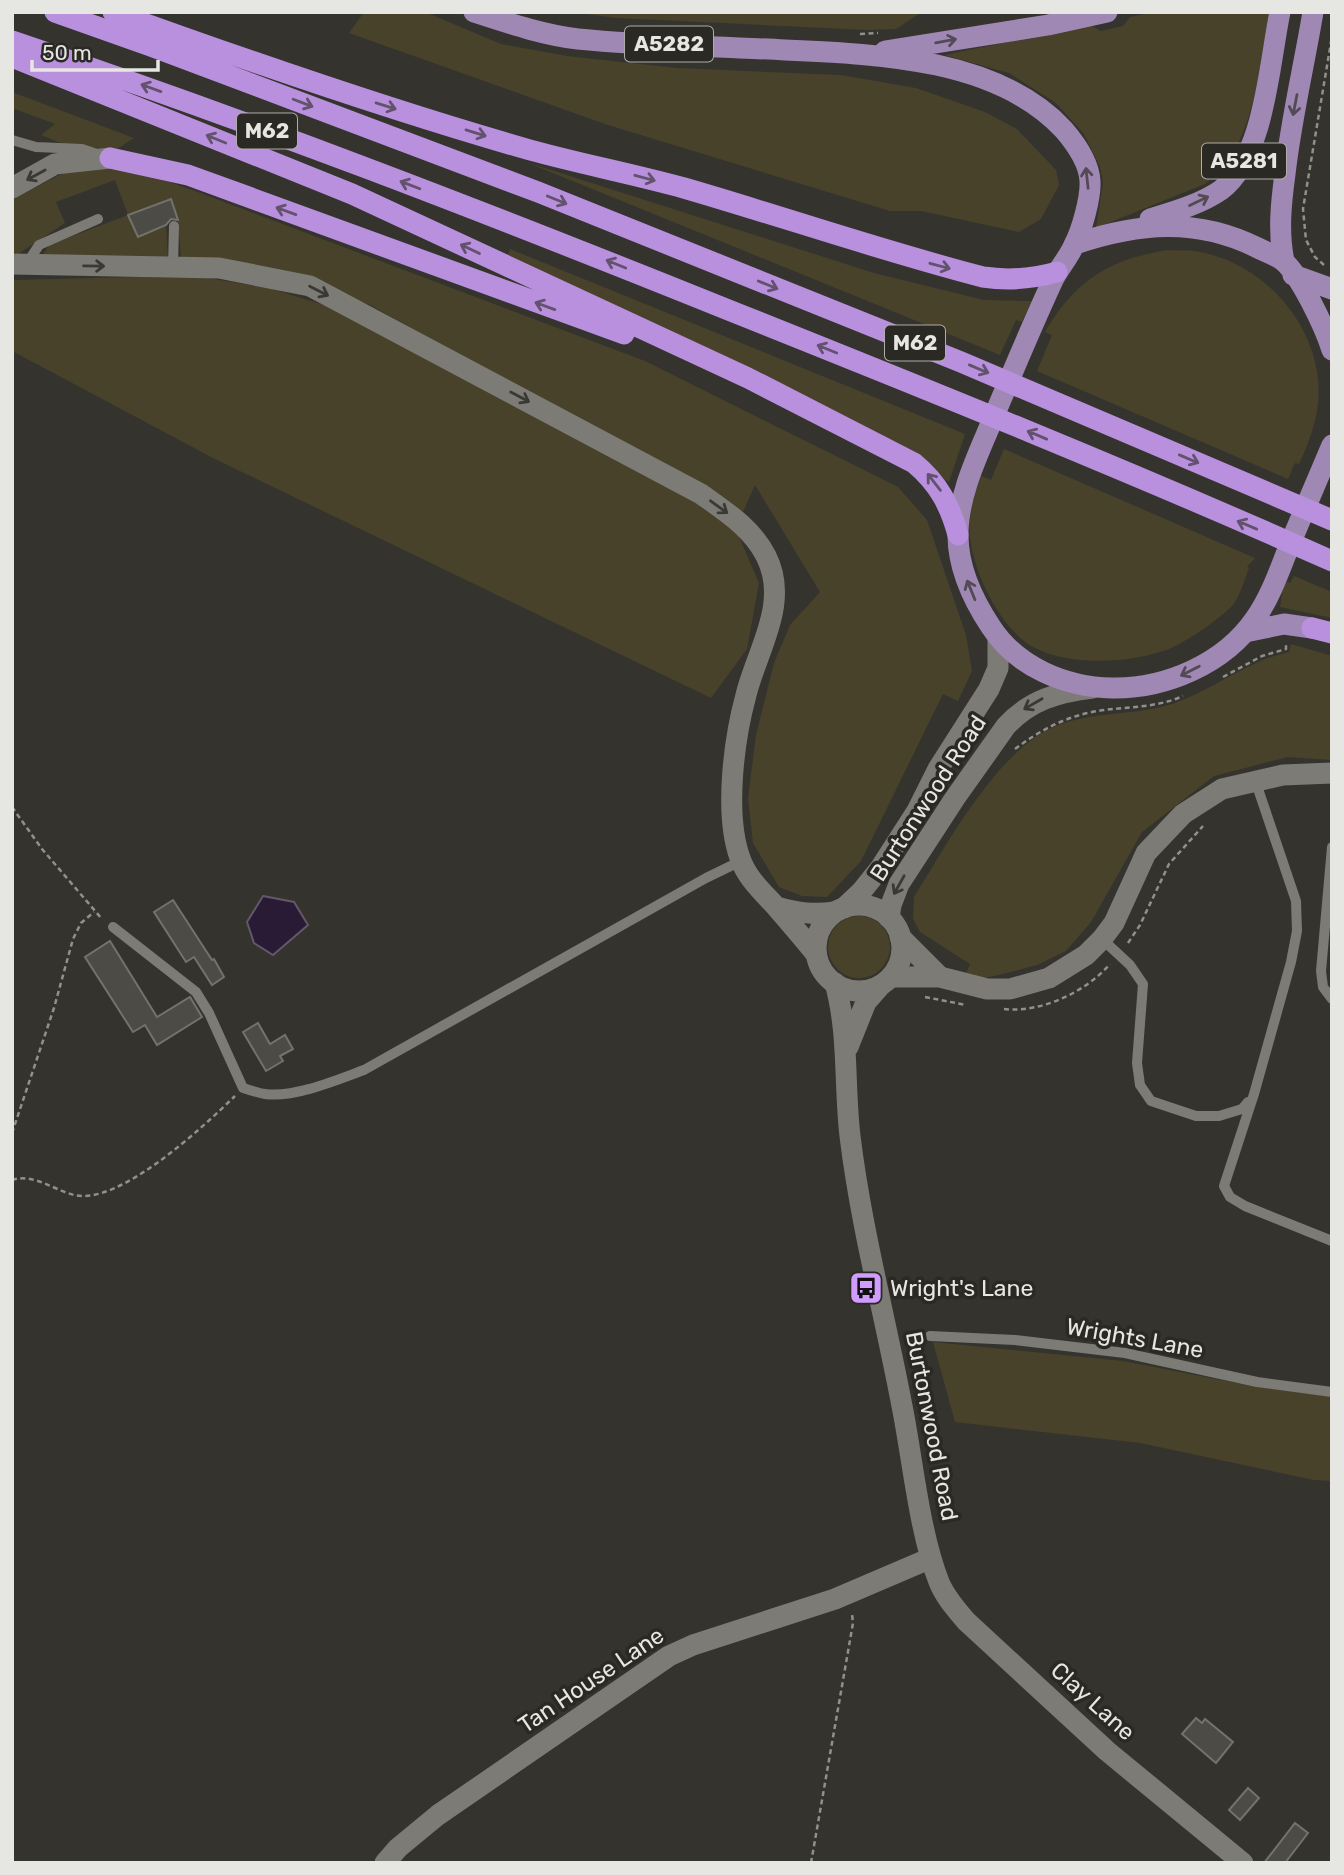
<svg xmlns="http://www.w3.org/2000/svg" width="1344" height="1875" viewBox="0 0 1344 1875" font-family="Rubik,sans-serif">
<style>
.green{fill:#48422b}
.water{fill:#291b36;stroke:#62586a;stroke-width:2}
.building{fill:#4c4b46;stroke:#73726c;stroke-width:2}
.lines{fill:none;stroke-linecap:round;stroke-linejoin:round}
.path{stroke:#91908c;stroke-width:2.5;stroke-dasharray:5 3.5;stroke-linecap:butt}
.lane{stroke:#7c7b75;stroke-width:10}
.street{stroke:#7c7b75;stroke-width:21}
.secondary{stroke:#7c7b75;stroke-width:21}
.primary{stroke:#a088b4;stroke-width:21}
.highway{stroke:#b890de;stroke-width:21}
.oneway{stroke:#534a56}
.oneway2{stroke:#63526e}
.oneway3{stroke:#3a3934}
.labels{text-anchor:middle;stroke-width:7;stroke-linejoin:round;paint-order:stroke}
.shield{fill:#2a2924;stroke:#aeada9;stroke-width:2}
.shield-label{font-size:21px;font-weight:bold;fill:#e6e6e2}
.street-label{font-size:23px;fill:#e6e6e2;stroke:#2a2924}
.poi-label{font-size:23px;fill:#e6e6e2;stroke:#2a2924;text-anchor:start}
</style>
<rect width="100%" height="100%" fill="#34332e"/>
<path class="green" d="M364,12H425L501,44L567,56L677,68L841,75L916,88L985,112L1017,129L1056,170L1059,185L1041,219L1019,232L921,211H890L608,125L349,33Z
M573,12H922L896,29L867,30L616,18Z
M1154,12H1257L1269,14C1258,71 1255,148 1205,184L1096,228L1103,183L1100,167L1084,134L1056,103L1009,73L944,55L1091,25L1101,31L1123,26L1130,17Z
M12,92L134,138L117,149L68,146L41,135L55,124L12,108Z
M526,162L874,273L984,300L1032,301L1022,322L1016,320L1000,355Z
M106,165L146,174L195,191L645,361L898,487L927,520L966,635L972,671L958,701L943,694L861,861L827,897L802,896L779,887L753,843L748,798L756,735L774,663L790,625L820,592L755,485L743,512L370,305L294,277L181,258L178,220L171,199L129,215L138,237L166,225L168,259H44V253L49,245L128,215L115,180L56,202L65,223L18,254L12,252V200L61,174Z
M510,249L965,434L949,482L507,257Z
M1168,250C1177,251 1187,250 1195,251C1266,262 1325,331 1318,403C1316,424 1308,445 1299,464L1295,463L1288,479L1037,371L1052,335L1045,332C1075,280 1110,259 1168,250Z
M135,277L209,278L272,289L331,307L693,501L737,532L759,583L747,649L711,698L213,458L12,351V280Z
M1004,449L1255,558L1247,567L1249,568C1244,580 1240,598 1231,607C1218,620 1186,642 1169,649C1130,664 1059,668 1024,641C1007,627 995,608 986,590C976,568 967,542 970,517C972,503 976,489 979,475L991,480Z
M1294,576L1332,592V618L1280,607L1284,581L1290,583Z
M1291,644L1332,656V760L1288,757L1214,776L1142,832L1091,922L1066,951L1037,965L999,975L983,978L965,976L970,964L920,932L913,919L914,897C948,843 997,750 1056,726C1093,711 1134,716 1172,704C1202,694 1229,675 1258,662C1268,657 1279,655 1289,652Z
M828 947a31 31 0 1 1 62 0a31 31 0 1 1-62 0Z
M933,1342L1123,1361L1257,1387L1332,1396V1481L1314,1480L1140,1443L955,1422Z"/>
<path class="water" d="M263,896L294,902L308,925L273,955L254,943L247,922Z"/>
<path class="building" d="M171,199L178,220L171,219L166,225L138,237L128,215Z
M173,900L212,960L214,959L224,977L212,985L194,957L186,962L154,912Z
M110,941L157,1017L190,997L202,1017L157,1045L145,1025L133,1032L85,957Z
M258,1023L270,1044L285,1035L293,1049L280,1056L283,1061L266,1071L243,1032Z
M1196,1718L1202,1723L1205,1719L1233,1742L1216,1763L1182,1734Z
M1248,1788L1259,1798L1240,1820L1229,1810Z
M1295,1823L1308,1833L1285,1863H1264Z"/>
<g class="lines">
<path class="path" d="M860,34L878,33
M1324,265L1315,257L1306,240L1303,209L1332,36
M1223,677L1262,656L1286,649V644
M1015,749C1039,731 1063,718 1092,712C1123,706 1154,709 1183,696
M12,807L42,849L102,919
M1128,943L1140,925L1169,864L1203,826
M925,997L966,1005
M1004,1009C1041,1013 1086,992 1110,964
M12,1133L54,1008L73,939L81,923L94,912
M12,1180C33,1173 54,1190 74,1195C119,1206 203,1127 235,1096
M811,1863L853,1623L852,1614"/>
<path class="lane" d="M12,140L36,147L82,149L97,154
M26,265L39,245L98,219
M173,267L174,226
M1255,780L1296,901L1297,931L1291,962L1254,1094L1224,1186L1230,1197L1245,1206L1332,1241
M1332,847L1321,971L1323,987L1332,999
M113,927L196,992L209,1013L243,1088C250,1090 258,1093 265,1094C294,1098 337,1080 364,1070L706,878L741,861
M1102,939L1130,965L1143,984L1137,1063L1140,1085L1151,1101L1196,1116H1219L1242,1109L1248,1102
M930,1336L1015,1340L1125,1353L1257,1382L1332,1392"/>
<path class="street" d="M12,188L55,164L110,158
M12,264L219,268L310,286L701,494C726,512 752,528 766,556C790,603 757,650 746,695C734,739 724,814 740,858C747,879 764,893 778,909C791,924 804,939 816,954
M777,907C798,913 814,915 835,912
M900,937L940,977
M891,977H940L987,989H1010L1049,978L1086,955L1102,939L1114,923L1146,853L1183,814L1222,789L1283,775L1332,773"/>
<path class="secondary" d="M816 948a43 43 0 1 1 86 0a43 43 0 1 1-86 0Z
M844,908L861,892L881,867L917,811L938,769L989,689L998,668V638
M889,918L891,905L899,884L955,798L1006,726C1030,700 1058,692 1093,688
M835,983C849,1033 844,1085 850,1136C861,1227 885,1316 902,1406C913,1461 919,1531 939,1582C945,1597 956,1609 966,1621L1107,1751L1243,1863
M848,1047L866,1002L881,985
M385,1863L398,1848L438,1815L669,1656L693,1645L835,1599L931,1558"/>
<path class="primary" d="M474,12C508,23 543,35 578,39C647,46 716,46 785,50C876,54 998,58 1064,130C1076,144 1089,162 1090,181C1091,197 1082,230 1074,245C1069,257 1059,268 1053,280C1033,323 1015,366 997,409C981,449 958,491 958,535C958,568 973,600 991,627C1017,667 1065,687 1112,688C1165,689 1224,664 1255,619C1271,596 1280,569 1290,544C1304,511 1318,478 1332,445
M885,51L1048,25L1107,12
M1150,219C1173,212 1201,204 1221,190C1265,156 1269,64 1280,12
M1075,244C1138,223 1196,217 1258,248C1266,252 1275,255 1282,260C1300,274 1325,328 1332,350
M1284,261C1278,233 1281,203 1285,174C1291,120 1304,66 1313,12
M1293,275L1332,289
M1245,632L1284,624L1312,628"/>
<path class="highway" d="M55,12L151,46L538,192L961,362L1332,520
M113,12C251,62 389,110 530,150C581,164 633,174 684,188C784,217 882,251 983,277C1009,281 1032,279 1057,272
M12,41C253,122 490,214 726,309C929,390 1132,472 1332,561
M12,57L352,194L748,378L914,463C938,483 950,505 958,535
M110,158L188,175L624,334
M1312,628L1332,633"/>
</g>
<defs><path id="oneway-shaft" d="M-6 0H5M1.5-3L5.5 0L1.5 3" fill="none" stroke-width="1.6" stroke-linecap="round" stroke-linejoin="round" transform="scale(1.75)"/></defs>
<g class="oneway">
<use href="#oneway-shaft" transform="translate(946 41) rotate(-10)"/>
<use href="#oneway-shaft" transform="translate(1295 105) rotate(101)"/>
<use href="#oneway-shaft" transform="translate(1087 178) rotate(-96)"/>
<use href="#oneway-shaft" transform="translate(1199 201) rotate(-26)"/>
<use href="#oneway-shaft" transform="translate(971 590) rotate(-112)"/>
<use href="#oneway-shaft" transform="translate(1190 671) rotate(153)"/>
</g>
<g class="oneway2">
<use href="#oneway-shaft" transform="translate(151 88) rotate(-160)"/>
<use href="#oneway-shaft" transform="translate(303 103) rotate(21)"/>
<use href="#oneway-shaft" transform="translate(386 106) rotate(17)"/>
<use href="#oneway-shaft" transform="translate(476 133) rotate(17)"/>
<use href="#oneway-shaft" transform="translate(216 139) rotate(-158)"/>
<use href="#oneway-shaft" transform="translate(645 178) rotate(15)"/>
<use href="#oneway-shaft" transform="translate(410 185) rotate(-159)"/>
<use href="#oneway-shaft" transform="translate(557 200) rotate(22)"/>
<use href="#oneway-shaft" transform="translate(286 211) rotate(-160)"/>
<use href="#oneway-shaft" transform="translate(470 249) rotate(-155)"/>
<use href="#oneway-shaft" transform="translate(616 264) rotate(-158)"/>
<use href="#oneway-shaft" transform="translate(940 266) rotate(15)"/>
<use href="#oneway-shaft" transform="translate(768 285) rotate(22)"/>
<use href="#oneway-shaft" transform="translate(545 306) rotate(-160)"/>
<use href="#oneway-shaft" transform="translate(827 349) rotate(-158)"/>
<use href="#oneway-shaft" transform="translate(979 369) rotate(23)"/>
<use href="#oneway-shaft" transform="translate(1037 435) rotate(-157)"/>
<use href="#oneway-shaft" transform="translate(1189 459) rotate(23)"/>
<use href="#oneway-shaft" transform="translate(934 482) rotate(-128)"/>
<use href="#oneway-shaft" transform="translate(1247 525) rotate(-157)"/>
</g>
<g class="oneway3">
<use href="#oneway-shaft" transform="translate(36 175) rotate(151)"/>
<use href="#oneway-shaft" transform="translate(94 266) rotate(1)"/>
<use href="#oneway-shaft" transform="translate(319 291) rotate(27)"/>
<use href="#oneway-shaft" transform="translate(520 397) rotate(28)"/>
<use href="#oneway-shaft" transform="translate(719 507) rotate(36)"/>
<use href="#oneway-shaft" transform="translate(1033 704) rotate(150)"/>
<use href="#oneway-shaft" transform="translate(899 885) rotate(119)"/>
</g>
<defs>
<symbol id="bus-square" viewBox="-11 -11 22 22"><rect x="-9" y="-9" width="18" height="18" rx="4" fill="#d09dff" stroke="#2a2924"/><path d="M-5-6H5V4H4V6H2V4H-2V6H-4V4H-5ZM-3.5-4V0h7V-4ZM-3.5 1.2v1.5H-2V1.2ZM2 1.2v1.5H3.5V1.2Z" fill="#111"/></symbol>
</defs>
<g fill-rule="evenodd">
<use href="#bus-square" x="847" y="1269" width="38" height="38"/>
</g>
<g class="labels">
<g class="shield">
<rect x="625" y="26.5" width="88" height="35" rx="5"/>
<rect x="237" y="113.5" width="60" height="35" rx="5"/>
<rect x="1202" y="143.5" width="84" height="35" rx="5"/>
<rect x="885" y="325.5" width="60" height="35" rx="5"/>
</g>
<g class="shield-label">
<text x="669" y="51">A5282</text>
<text x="267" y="138">M62</text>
<text x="1244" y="168">A5281</text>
<text x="915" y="350">M62</text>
</g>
<g class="street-label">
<text transform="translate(928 798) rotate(-57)" y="8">Burtonwood Road</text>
<text transform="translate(1135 1338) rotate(10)" y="8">Wrights Lane</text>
<text transform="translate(932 1426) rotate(79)" y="8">Burtonwood Road</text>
<text transform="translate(591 1680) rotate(-34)" y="8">Tan House Lane</text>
<text transform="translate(1093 1701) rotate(42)" y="8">Clay Lane</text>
</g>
<g class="poi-label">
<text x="890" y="1296">Wright's Lane</text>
</g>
</g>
<rect width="1344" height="1875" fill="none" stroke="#e6e6e2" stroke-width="28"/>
<path d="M32 60v10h126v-10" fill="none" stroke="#e6e6e2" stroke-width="3.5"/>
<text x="42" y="60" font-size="21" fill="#e6e6e2" stroke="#2a2924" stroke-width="5" paint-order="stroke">50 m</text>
</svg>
